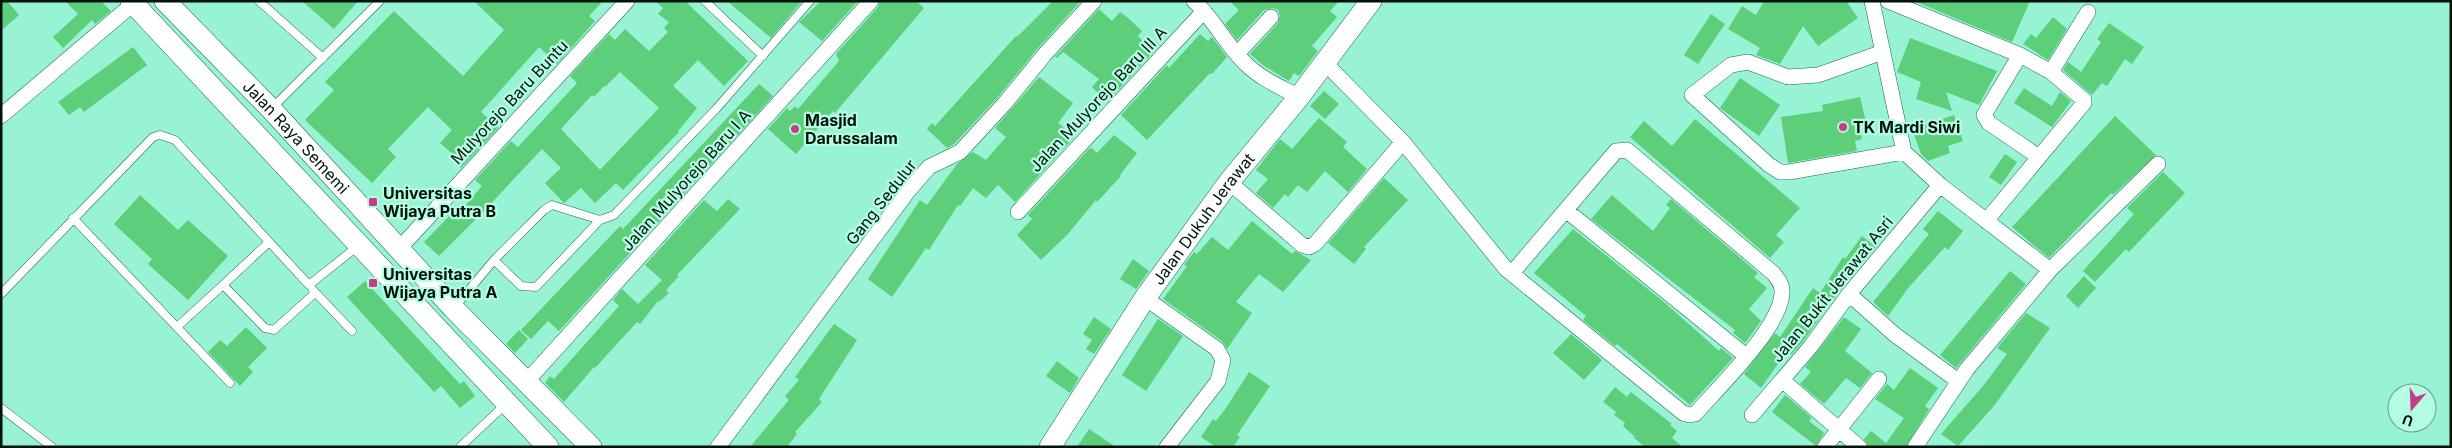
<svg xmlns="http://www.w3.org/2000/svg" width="2452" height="448" viewBox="0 0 2452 448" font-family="Inter,sans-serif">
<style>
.building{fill:#5dce7a;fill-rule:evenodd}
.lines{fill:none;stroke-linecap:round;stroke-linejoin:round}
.lane-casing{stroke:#1d6752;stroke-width:9}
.street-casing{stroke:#1d6752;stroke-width:16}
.secondary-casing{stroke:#1d6752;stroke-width:22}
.lane{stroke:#fff;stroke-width:8}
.street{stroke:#fff;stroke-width:15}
.secondary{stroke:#fff;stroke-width:21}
.poi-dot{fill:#c13f88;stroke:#b4fce2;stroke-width:2}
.labels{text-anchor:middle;stroke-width:4.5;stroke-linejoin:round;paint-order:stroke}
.street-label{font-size:16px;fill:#00130b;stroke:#b4fce2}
.poi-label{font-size:16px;font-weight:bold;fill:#00130b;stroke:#b4fce2;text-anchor:start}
</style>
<rect width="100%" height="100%" fill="#97f3d3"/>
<path class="building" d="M1,1H7L19,15L1,31Z
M65,1H101L111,11L95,24L92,20L63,48L53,37L78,14Z
M302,1H358L334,29Z
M474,1H603L589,16L595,21L557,64L539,47L481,112L498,128L461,168L451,158L454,155L440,143L452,130L428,107L388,149L396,157L372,183L305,120L334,90L325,82L394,11L463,76L504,30Z
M655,1H685L748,61L724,86L698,60L673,86L697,108L678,131L679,132L623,190L616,183L595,203L581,188L564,203L545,183L561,168L542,149L484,211L439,256L424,242L461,204L464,207L482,186L475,180L511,141L518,147L577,83L570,76L609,34L615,40L625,29L649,51L668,32L664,28L669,22L658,14L663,8ZM620,72L659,108L600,170L561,129L592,95L594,97L604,86L605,87Z
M727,1H802L771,38Z
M821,1H858L822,41L799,22Z
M880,1H916L924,8L835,113L833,111L796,154L768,129L787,108L790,111L795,106L798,109L839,61L836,54L878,7Z
M1053,1H1081L1038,48L998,97L954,144L947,148L927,129L932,123L935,126L1016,36L1017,37Z
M1229,1H1339L1330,11L1337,17L1312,46L1318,51L1299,76L1294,73L1289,81L1264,66L1250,54L1278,23L1280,15L1278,10L1273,8L1264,10L1237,40L1225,24L1239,10Z
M1764,1H1846L1858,18L1818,46L1803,26L1780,64L1756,55L1760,48L1728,29L1742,6L1756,15Z
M1914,1H2030L2012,42Z
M1099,9L1112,21L1120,12L1127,17L1142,31L1138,36L1153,52L1107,102L1092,87L1099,79L1063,52L1057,58L1055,57Z
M1711,14L1725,24L1698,64L1684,55Z
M2053,17L2067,29L2048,60L2023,44L2031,34L2036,38Z
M2109,23L2144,47L2132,64L2125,59L2107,86L2102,83L2092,95L2063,70L2068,62L2081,72L2101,42L2097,39Z
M1200,34L1208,41L1212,37L1227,57L1212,74L1210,73L1147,140L1121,115L1167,65L1169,68Z
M1910,38L1997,71L1979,105L1946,92L1952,111L1916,99L1921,82L1897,72Z
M133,47L147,65L84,112L80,107L69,115L58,102Z
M1039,77L1073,103L1058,123L1074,137L1015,202L998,185L986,198L973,188L960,206L958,205L929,250L926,248L892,297L868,279L920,200L927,205L957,164L973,152L986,160L1006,137L995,128Z
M1740,78L1780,105L1759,136L1720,108Z
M759,84L773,96L559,331L548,321L531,339L521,330L620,226L623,229Z
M2024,88L2052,106L2060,92L2071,101L2052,127L2014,103Z
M1324,91L1339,104L1325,119L1310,106Z
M1860,97L1866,122L1859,123L1862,139L1855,141L1857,151L1788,163L1781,117L1823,111L1822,105Z
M1954,115L1963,141L1948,146L1950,153L1928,161L1921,154L1912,129Z
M2115,116L2156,155L2113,195L2111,193L2049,258L2012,227Z
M1319,118L1347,142L1343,147L1367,169L1348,192L1325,171L1307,192L1298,185L1288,197L1285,194L1273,208L1256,193L1268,179L1256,170L1280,139L1292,149Z
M1695,119L1800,208L1776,235L1784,242L1770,258L1630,137L1644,121L1672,146Z
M1114,135L1137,153L1120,175L1121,176L1097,202L1096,200L1067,235L1041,260L1017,235L1032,219L1028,215L1089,149L1092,148L1097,153Z
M2005,154L2017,162L2001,185L1989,177Z
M2163,172L2185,193L2129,252L2126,249L2095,282L2083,271L2134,214L2127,208Z
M1384,178L1408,200L1364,247L1366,249L1354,264L1328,243Z
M140,195L178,230L188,220L228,256L188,300L148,264L152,259L114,224Z
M1612,195L1653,231L1670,208L1666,205L1671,199L1758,273L1754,277L1767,288L1749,309L1761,321L1745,343L1733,333L1735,330L1591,219Z
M728,199L740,209L677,275L679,276L666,290L669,293L659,302L658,301L640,324L637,322L595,368L594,367L564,402L545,383L550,376L554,379L619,306L613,300L622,289L638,304L662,280L645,265L704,200L717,211Z
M1938,211L1963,231L1948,250L1945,247L1909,287L1888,316L1873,302L1929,234L1923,229Z
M1252,221L1292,254L1295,251L1311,260L1283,292L1259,274L1236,302L1252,313L1227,349L1222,341L1163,299L1187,266L1184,265L1194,252L1197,254L1212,237L1228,250Z
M1573,229L1664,302L1719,351L1721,348L1733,358L1690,405L1617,344L1615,346L1583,320L1586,316L1534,273Z
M1862,236L1876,247L1841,288L1804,340L1791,355L1787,351L1761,388L1744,374L1775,333L1780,337L1813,288L1820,293L1843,257L1845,259Z
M1133,259L1149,271L1136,289L1120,279Z
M2010,271L2026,284L1956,368L1940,355Z
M2084,276L2096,288L2078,308L2066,296Z
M365,281L460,384L464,381L475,396L460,408L441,386L434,392L347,297Z
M2026,313L2050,328L1994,406L1958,446L1941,434L1983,386L2007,354L1997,348Z
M1094,317L1111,329L1094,354L1086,349L1092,340L1083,334Z
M1844,317L1861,329L1845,351L1872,373L1860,388L1846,378L1824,404L1800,384L1811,372L1805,367Z
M1158,319L1183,336L1146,391L1122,375Z
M834,324L857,340L819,399L822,402L795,432L797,434L787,447H750L789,400L785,396L799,380L795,377Z
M246,327L267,348L248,367L253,372L240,386L208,352L220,340L227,346Z
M519,330L528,339L515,353L506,344Z
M1571,334L1602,360L1584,380L1553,353Z
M1057,361L1079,378L1070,393L1046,376Z
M1910,368L1938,388L1925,406L1929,409L1906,447H1868L1864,439L1871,431L1886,443L1904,418L1875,399L1887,384L1894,390Z
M1249,372L1270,386L1237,435L1240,437L1233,447H1216L1201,437L1213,419L1216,421L1226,408Z
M1615,387L1627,397L1631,392L1672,424L1670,425L1677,431L1672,438L1683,447H1645L1634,438L1635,437L1623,426L1625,423L1614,415L1616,412L1603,402Z
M1785,395L1812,418L1809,421L1824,433L1816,446L1772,412Z
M1089,429L1116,447H1077Z"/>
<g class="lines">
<defs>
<path id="lane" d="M259,1L323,58
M705,1L763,56
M272,108L380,1
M73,218L230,383
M268,243L223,285L265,328L274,330L315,293
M494,260L521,286L536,287L600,220
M313,290L352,331
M1,294L153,137L160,135L175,140L309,285L358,246
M454,308L494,260L544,210L552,205L600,220L614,215L717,108L810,1
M177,327L223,285
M1,408L52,447
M460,447L506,404"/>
<path id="street" d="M1194,1C1214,19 1226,45 1246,64C1261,79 1281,87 1299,97
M1872,1L1904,152L1940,185L2050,270
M1888,1L2020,55L2051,72L2088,12
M1883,52L1818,75L1788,77L1748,62L1731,65L1692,95L1769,165L1780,172H1789L1904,152
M1237,54L1271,17
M2020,55L1984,115L1989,123L2039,157
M1325,63L1403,142L1506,269L1683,413L1690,415L1695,414C1718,388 1781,327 1782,293C1783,285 1778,279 1773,273L1627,150L1616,151L1512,273
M1,116L133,4
M1229,182L1302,245L1309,247L1315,244L1403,142
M1567,211L1746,356
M1018,212L1204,11
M1986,221L2084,103V100L2051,72
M398,250L627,1
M1849,294L1894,334L1958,381
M1145,298L1217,349L1223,360L1218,381L1167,447
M526,382L871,1
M1752,415L1782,380
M718,447L909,190L929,167L960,152L1005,103L1045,54L1094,1
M1825,447L1879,379
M1859,447L1782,380L1811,346L1849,294L1940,185
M1915,447L1967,369L2050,270L2158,164"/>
<g id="secondary">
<path d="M131,1L548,447"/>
<path id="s1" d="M165,1L271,109L454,309L591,447"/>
<path id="s2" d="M1050,447L1145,298L1229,182L1299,97L1371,1"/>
</g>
</defs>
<use href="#lane" class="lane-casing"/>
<use href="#street" class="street-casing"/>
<use href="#secondary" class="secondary-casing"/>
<use href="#lane" class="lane"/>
<use href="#street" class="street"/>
<use href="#secondary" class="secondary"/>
</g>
<g class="poi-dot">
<circle cx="1843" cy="127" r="5"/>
<circle cx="795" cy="129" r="5"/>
<rect x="368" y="197" width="10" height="10" rx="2.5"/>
<rect x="368" y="278" width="10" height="10" rx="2.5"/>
</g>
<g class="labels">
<g class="street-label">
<text transform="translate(1098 99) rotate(-47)" y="6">Jalan Mulyorejo Baru III A</text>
<text transform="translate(509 102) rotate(-47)" y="6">Mulyorejo Baru Buntu</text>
<text dy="6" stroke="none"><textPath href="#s1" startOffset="189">Jalan Raya Sememi</textPath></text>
<text transform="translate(686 180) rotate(-48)" y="6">Jalan Mulyorejo Baru I A</text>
<text transform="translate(881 202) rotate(-52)" y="6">Gang Sedulur</text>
<text dy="6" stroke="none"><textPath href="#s2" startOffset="275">Jalan Dukuh Jerawat</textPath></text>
<text transform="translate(1832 289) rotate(-51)" y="6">Jalan Bukit Jerawat Asri</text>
</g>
<g class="poi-label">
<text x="805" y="126">Masjid<tspan x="805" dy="18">Darussalam</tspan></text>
<text x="1853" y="133">TK Mardi Siwi</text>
<text x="383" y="199">Universitas<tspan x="383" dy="18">Wijaya Putra B</tspan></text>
<text x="383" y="280">Universitas<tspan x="383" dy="18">Wijaya Putra A</tspan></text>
</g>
</g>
<rect width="2452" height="448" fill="none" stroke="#00130b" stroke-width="5"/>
<g transform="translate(2412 408) rotate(199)"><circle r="24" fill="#b4fce2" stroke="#6c9f8c"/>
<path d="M0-4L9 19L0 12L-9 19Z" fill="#c13f88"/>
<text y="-8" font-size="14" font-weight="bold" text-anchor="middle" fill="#00130b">U</text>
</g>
</svg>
